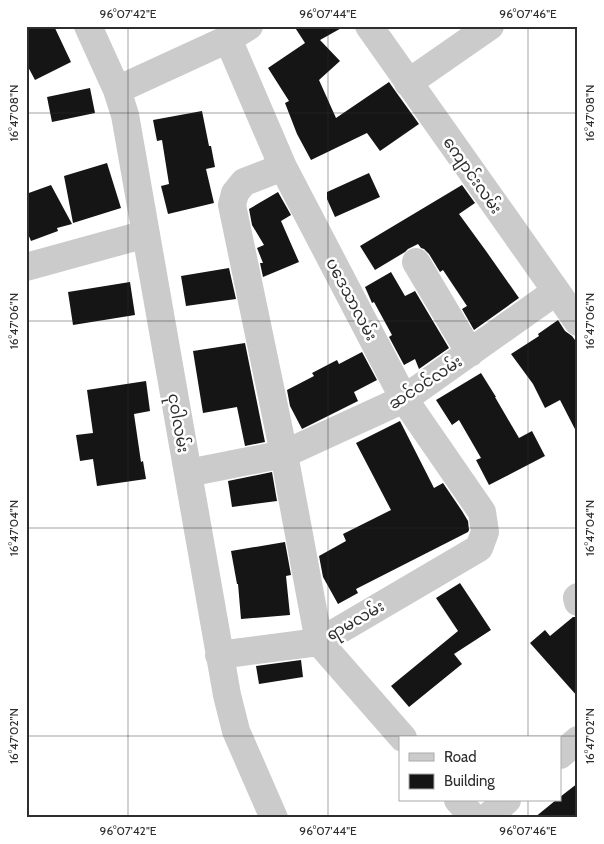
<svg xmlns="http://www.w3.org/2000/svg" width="604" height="844" viewBox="0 0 604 844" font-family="Cabin,'Noto Sans Myanmar',sans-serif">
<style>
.building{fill:#151515}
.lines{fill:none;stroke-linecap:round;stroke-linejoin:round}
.minor{stroke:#cbcbcb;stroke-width:28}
.ticks{fill:none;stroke:#2e2e2e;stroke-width:1;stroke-opacity:0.45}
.labels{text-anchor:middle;stroke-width:5;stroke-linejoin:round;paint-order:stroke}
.street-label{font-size:16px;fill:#2e2e2e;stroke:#fff}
.neatline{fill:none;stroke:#2e2e2e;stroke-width:2}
.ticks-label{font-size:12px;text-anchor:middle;fill:#2e2e2e}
</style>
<rect width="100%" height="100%" fill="#fff"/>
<path class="building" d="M26,26H54L71,62L35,80L26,63Z
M294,26H345L320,40L340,61L319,80L336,118L389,82L396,92L419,124L380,151L367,133L311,160L297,134L285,103L289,101L268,68L305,43Z
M90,88L95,113L52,122L47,97Z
M202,111L209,146H211L215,167L206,169L214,203L168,214L161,186L169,184L162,140L157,141L153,120Z
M107,163L121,208L73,223L64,176Z
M369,173L380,197L335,217L327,199V192Z
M51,185L72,224L57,228L58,231L31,241L26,229V194Z
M462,185L475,203L459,214L486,251L519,298L474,330L462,309L467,306L443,270L440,272L429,254L424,249L421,248L418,244L408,249L405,252L375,270L360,246Z
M278,192L291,215L281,221L299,262L263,277L260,263H263L257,248L264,245L252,225L249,209Z
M229,268L236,299L186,306L181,276Z
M391,272L405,296L415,291L449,348L419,369L415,359L404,365L389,337L392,335L374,302L372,303L365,287Z
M130,282L135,315L73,325L68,292Z
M558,320L565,331L572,336L578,344V435L560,400L545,408L533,384L511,354L539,336L538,334Z
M245,343L265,442L245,446L237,407L203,413L193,351Z
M362,352L377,380L354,392L358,401L302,429L290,406L287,390L314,376L312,373L337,360L339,364Z
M481,373L496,397H495L519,438L532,431L545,456L489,485L476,460L481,458L459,420L452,425L436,400Z
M146,381L150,411L134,414L141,462L143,461L146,479L97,486L93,459L80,461L76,435L93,433L87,390Z
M400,421L434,488L443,483L462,511L468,521L469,530L468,532L356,589L358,593L338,604L323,577L319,556L346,541L343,534L391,510L356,443Z
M272,472L277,501L232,507L228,481Z
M285,542L291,575L286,576L290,615L241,619L238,584H237L231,551Z
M460,583L491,630L454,654L462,664L409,707L391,686L458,631L436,598Z
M573,617H578V697L530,643L545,630L550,636Z
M301,660L303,677L259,684L256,666Z
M578,783V818H534L556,800H560V797Z"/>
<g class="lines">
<path class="minor" d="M88,26L117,90L125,115L227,695L236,731L274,818
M369,26L578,322
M408,83L490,26
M117,90L228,39L249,26
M283,167L244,182L235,193L232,205L284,454L319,642L403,738
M416,262L470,353
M26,267L146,234
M188,473L284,454L404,399L555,292
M578,597L577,598L578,602
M219,655L319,642L479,548L485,532L482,512L404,399L283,167L228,39
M560,755L578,740
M458,800L474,818
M487,818L507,800"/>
</g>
<path class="ticks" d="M128,26V818M328,26V818M528,26V738M26,113H578M26,321H578M26,528H578M26,736H578M528,800V818"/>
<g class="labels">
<g class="street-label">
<text transform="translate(473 175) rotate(55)" y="6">ကျောင်းလမ်း</text>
<text transform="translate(352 299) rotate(62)" y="6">ပဒေသာလမ်း</text>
<text transform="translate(425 382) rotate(-33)" y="6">ဆင်ဝင်လမ်း</text>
<text transform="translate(179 423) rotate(80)" y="6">ငုဝါလမ်း</text>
<text transform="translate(355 620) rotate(-30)" y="6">ရာမလမ်း</text>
</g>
</g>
<rect width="604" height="844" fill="none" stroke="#ffffff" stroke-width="55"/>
<rect x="399" y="736" width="162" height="65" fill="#ffffff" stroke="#ababab"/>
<rect x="409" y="753" width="25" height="8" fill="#cbcbcb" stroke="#ababab"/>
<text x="444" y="762" font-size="15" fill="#2e2e2e">Road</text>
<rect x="409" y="774" width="25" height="15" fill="#151515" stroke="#ababab"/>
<text x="444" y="786" font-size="15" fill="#2e2e2e">Building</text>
<rect x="28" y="28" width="548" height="788" class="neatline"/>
<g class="ticks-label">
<text x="128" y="18">96°07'42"E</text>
<text x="328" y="18">96°07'44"E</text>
<text x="528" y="18">96°07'46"E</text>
<text transform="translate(14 113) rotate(-90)" y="4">16°47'08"N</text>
<text transform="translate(590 113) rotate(-90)" y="4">16°47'08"N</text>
<text transform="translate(14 321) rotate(-90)" y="4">16°47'06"N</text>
<text transform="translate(590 321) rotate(-90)" y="4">16°47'06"N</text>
<text transform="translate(14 528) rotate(-90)" y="4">16°47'04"N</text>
<text transform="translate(590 528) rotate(-90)" y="4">16°47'04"N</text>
<text transform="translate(14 736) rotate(-90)" y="4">16°47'02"N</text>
<text transform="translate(590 736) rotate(-90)" y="4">16°47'02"N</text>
<text x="128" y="835">96°07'42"E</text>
<text x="328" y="835">96°07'44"E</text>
<text x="528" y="835">96°07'46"E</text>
</g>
</svg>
